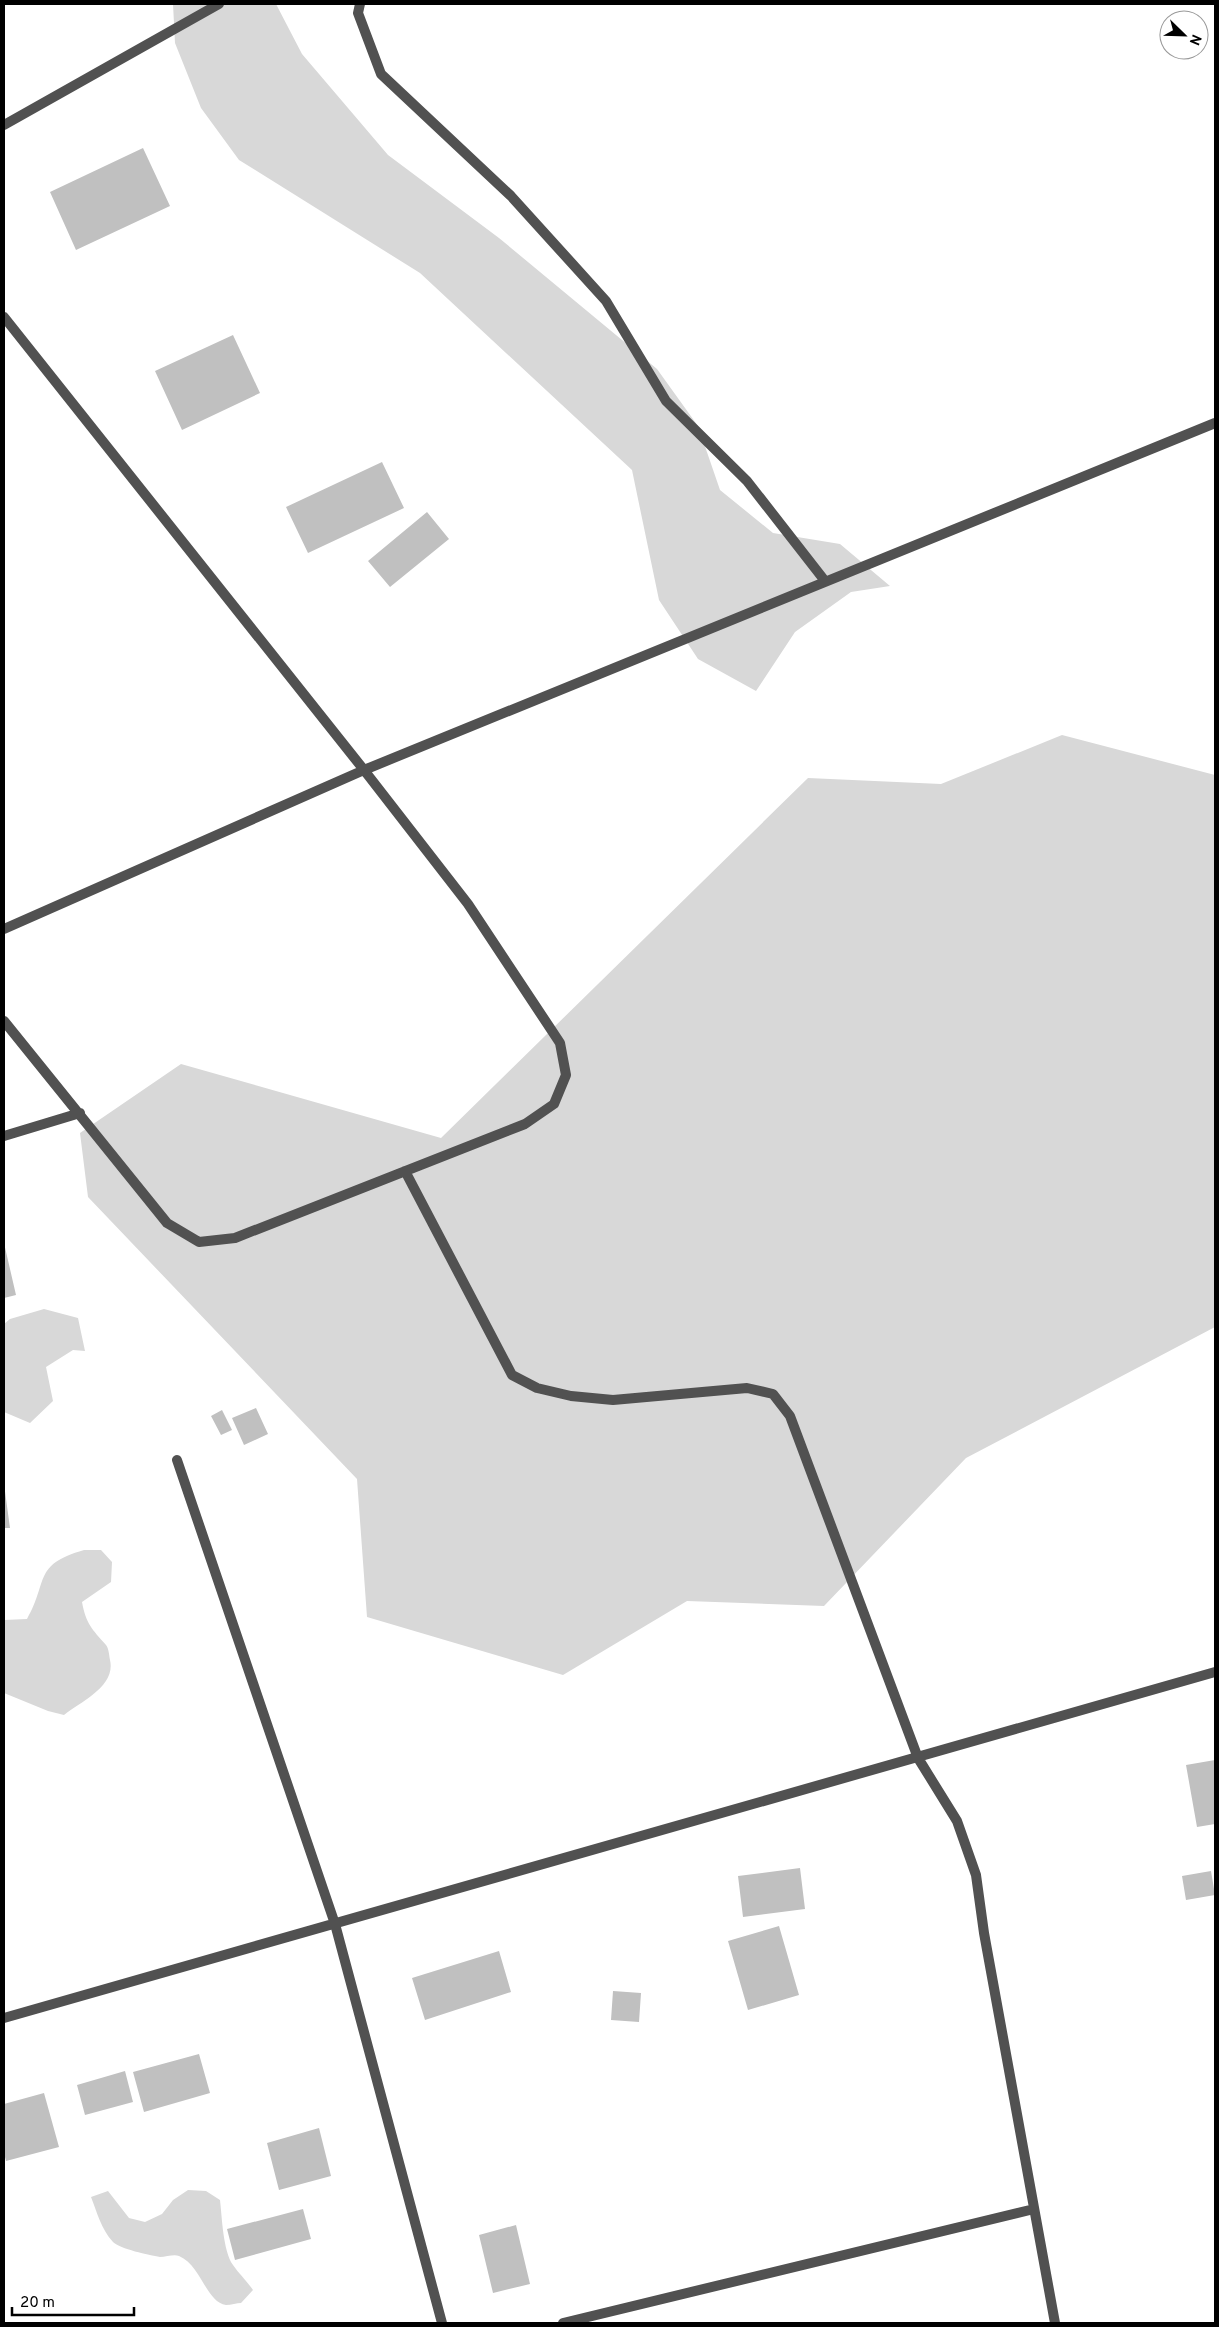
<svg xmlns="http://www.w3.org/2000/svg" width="1219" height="2327" viewBox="0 0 1219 2327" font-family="Overpass,sans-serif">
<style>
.green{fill:#d8d8d8}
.building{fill:#c0c0c0}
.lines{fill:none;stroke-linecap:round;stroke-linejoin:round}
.minor{stroke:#515151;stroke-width:10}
</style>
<rect width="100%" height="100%" fill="#fff"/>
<path class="green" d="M173,4H276L302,54L388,155L499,238L657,369L698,426L720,490L773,533L840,544L890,586L851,592L795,632L756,691L698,659L659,600L632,470L420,273L239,160L201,108L175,43Z
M1062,735L1215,775V1327L966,1458L824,1606L687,1601L563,1675L367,1617L357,1479L88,1197L80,1133L181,1064L441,1138L808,778L941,784Z
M44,1309L78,1318L85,1351L73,1350L46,1367L53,1401L30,1423L4,1412V1324L10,1319Z
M84,1550H101L112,1562L111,1582L82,1602C86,1624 92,1629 106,1645C109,1649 109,1655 110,1660C116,1686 82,1701 64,1715L48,1711L4,1693V1620L27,1619C49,1581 32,1565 84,1550Z
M188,2190L206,2191L220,2200C222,2217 223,2251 233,2265C239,2274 247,2281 253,2290L241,2303C237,2303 231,2305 226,2305C206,2302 201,2265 179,2256C174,2254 166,2257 160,2257C149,2255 120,2249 113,2242C101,2229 97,2212 91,2197L108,2191L129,2218L145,2222L162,2214L173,2200Z"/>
<path class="building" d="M143,148L170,206L76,250L50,192Z
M233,335L260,393L182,430L155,371Z
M382,462L404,508L308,553L286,507Z
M427,512L449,539L390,587L368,561Z
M4,1243L16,1295L4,1298Z
M256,1408L268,1434L244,1445L232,1418Z
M222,1410L232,1430L221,1435L211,1416Z
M4,1484L10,1528H4Z
M1215,1760V1824L1197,1827L1186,1765Z
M800,1868L805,1909L743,1917L738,1876Z
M1211,1871L1215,1895L1186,1900L1182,1876Z
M779,1926L799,1995L748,2010L728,1941Z
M499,1951L511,1992L425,2020L412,1978Z
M613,1991L641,1993L639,2022L611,2020Z
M199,2054L210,2093L144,2112L133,2072Z
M125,2071L133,2102L85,2115L77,2085Z
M44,2093L59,2147L6,2161L4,2153V2104Z
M319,2128L331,2176L279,2190L267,2143Z
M303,2209L311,2239L235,2260L227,2229Z
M516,2225L530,2284L493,2293L479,2235Z"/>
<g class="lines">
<path class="minor" d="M360,4L358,13L381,74L511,196L606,301L666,401L747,481L825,581
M4,125L219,4
M4,317L364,770L468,904L560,1043L566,1075L554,1104L525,1124L235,1238L199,1242L167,1223L4,1021
M4,929L364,770L1215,423
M4,1136L80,1113
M405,1171L512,1375L537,1388L571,1396L613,1400L747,1388L773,1394L790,1416L918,1758L957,1821L976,1875L984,1933L1055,2323
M177,1460L335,1924L442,2323
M4,2018L1215,1672
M563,2323L1034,2209"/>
</g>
<rect width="1219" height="2327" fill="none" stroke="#000000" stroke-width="10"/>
<g transform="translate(1184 35) rotate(113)"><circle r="24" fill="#ffffff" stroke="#999999"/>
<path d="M0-4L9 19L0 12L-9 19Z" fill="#000000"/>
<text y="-8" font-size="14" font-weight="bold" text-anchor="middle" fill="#000000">N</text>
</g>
<path d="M12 2307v8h122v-8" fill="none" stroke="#000000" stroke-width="2.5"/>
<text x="20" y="2307" font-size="15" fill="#000000" stroke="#ffffff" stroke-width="4" paint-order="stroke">20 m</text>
</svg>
